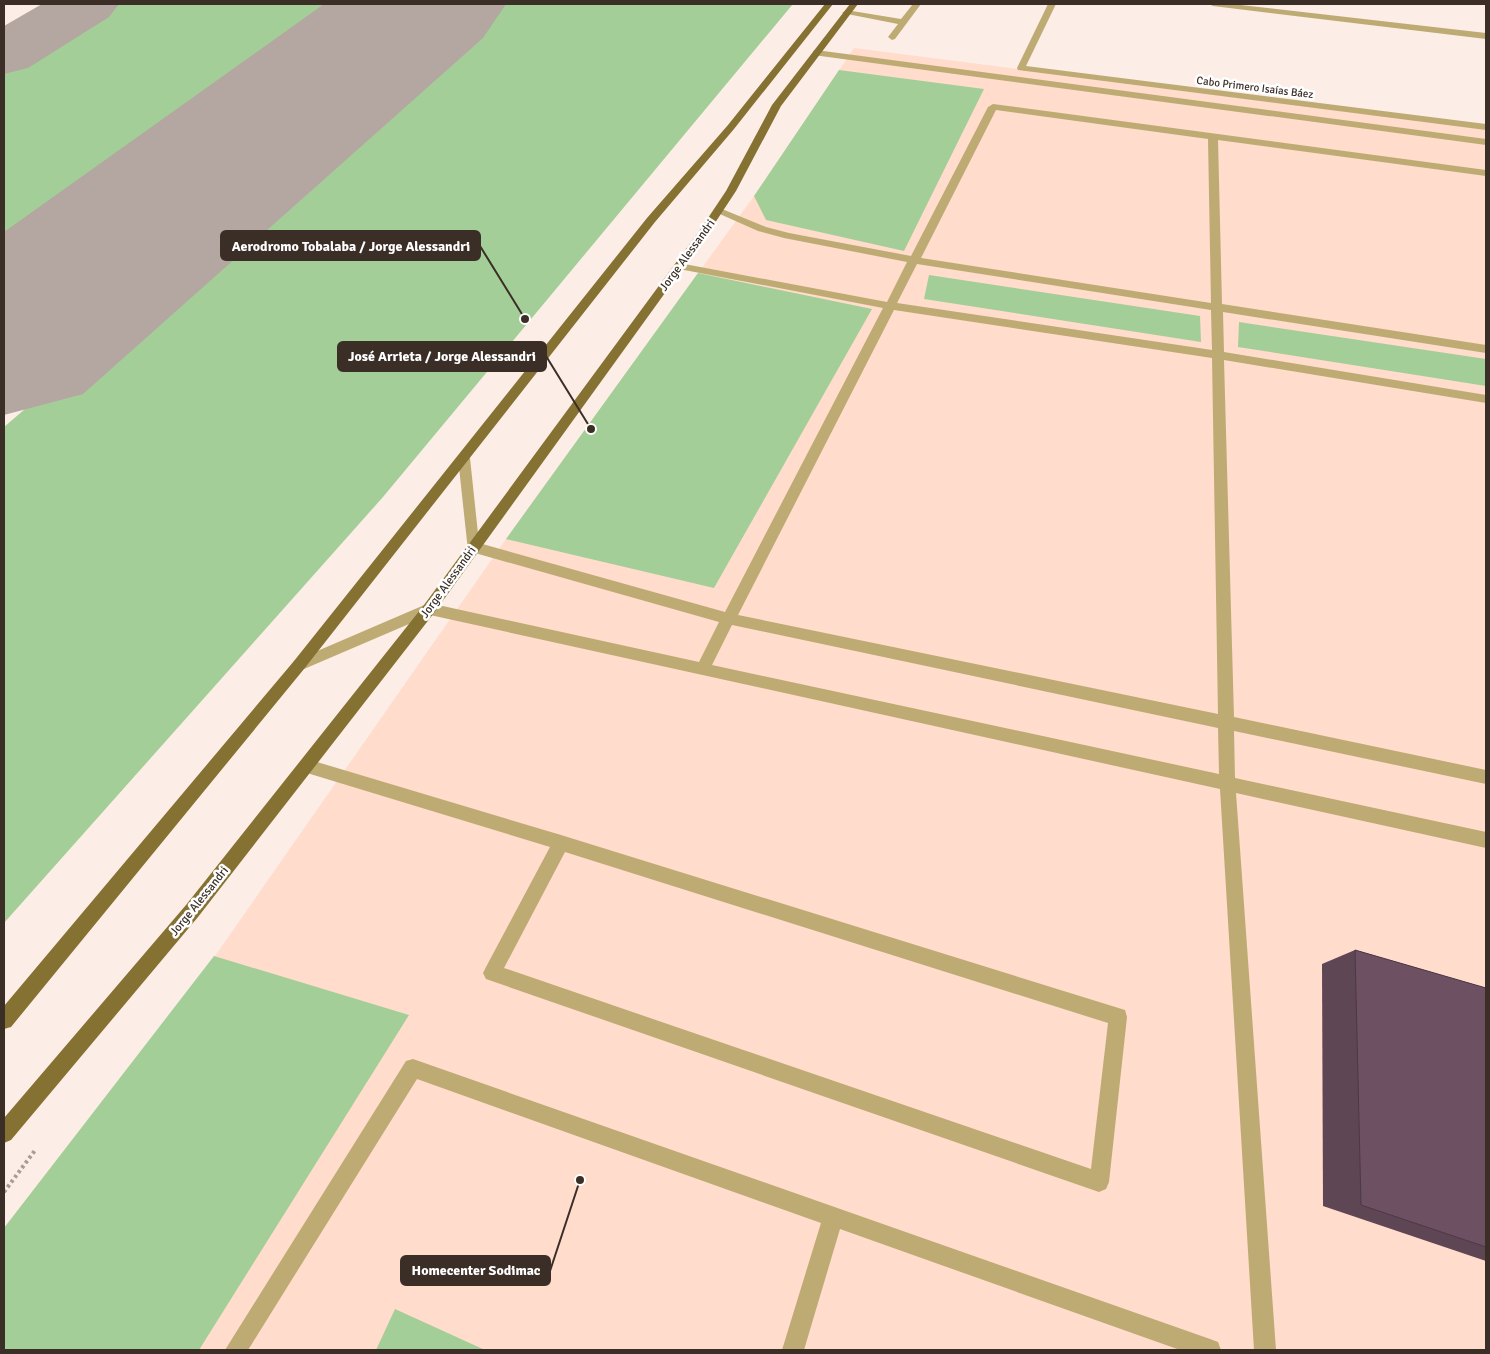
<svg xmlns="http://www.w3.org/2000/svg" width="1490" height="1354" viewBox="0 0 1490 1354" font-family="Signika,sans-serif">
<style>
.built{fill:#ffdccb}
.green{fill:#a4ce98}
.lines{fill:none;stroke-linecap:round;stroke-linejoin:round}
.taxiway{fill:#b4a6a0;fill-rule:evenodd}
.runway{fill:#b4a6a0;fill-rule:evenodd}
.path{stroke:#a99c95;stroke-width:4;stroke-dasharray:3 3;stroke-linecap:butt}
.minor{fill:#beab74;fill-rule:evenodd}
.major{fill:#857131;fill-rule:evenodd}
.wall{fill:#5e4655}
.building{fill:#6d5163;stroke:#4c3945}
.labels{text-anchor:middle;stroke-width:5;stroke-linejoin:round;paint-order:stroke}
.far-street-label{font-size:11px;fill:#3b2e27;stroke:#fff}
.street-label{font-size:12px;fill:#3b2e27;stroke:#fff}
.leader{fill:none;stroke:#3b2e27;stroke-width:2}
.callout-dot{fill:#3b2e27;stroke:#fff;stroke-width:2}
.callout{fill:#3b2e27;stroke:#3b2e27;stroke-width:2}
.callout-label{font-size:14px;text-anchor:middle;font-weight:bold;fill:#fff}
</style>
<rect width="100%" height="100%" fill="#fceee7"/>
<path class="built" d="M854,48L1486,129V1350H4V1228L215,956L506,539L754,196Z"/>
<path class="green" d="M115,4H382L4,292V72Z
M497,4H793L383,497L4,923V427Z
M839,70L984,89L904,251L766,220L754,196Z
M698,273L872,309L714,588L506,539Z
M929,275L1200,316L1201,342L924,299Z
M1239,322L1486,359V386L1238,347Z
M214,956L409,1015L199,1350H4V1228Z
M395,1309L485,1350H376Z"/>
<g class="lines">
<path class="taxiway" d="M42,4H119L109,17L28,68L4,74V26Z"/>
<path class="runway" d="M324,4H506L483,38L83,394L4,415V232Z"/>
<path class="path" d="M4,1192L36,1149"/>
<path class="minor" d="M913,4H921L895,39L892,40L888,37L898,24L842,13L846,10L901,19Z
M1048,4H1056L1026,66L1486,124V130L1018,70L1017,68Z
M1209,4H1232L1486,33V39L1213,6Z
M816,50L1486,139V145L813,55V51Z
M993,104L1486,170V176L1218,140L1222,304L1486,345V353L1223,312L1224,352L1486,395V403L1224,360L1234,717L1486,770V784L1234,731L1235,778L1486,832V848L1236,793L1276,1350H1254L1220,789L430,615L304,669L299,671L294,669L292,665L294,661L429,603L699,662L719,622L468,551L458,458L464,453L470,458L479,543L725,612L883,308L679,269L674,266L679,263L887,302L907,262L784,238L758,231L713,211L714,209H722L766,227L789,233L911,256L988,107ZM996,110L1208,139L1211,303L921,258ZM917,264L1211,310L1212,350L897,303ZM894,310L1212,358L1218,714L738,615ZM732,625L1218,728L1219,774L712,665Z
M307,759L561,835L1125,1010L1127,1017L1109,1182L1106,1189L1099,1192L486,979L483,973L486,967L550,847L307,773L301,771L299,766L301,761ZM565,852L1108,1023L1091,1169L504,968Z
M413,1059L1210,1339L1218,1342L1221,1350H1180L840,1229L804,1350H782L821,1223L417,1079L248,1350H225L406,1061Z"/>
<path class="major" d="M825,4H833L734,129L655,222L304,669L11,1027L4,1029V1006L294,661L647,218L728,125Z
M850,4H858L781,106L736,191L709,232L434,613L198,917L11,1140L4,1143V1118L186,905L424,605L700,230L726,191L772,105Z"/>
</g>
<path class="wall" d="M1355,950L1486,988V1261L1323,1206L1322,964Z"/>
<path class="building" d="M1355,950L1486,988V1247L1361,1205Z"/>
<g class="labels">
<g class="far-street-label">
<text transform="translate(1255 87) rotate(7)" y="4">Cabo Primero Isaías Báez</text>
</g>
<g class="street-label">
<text transform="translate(687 255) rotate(-54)" y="4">Jorge Alessandri</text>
<text transform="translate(448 582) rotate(-54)" y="4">Jorge Alessandri</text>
<text transform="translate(199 901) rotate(-51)" y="4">Jorge Alessandri</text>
</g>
</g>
<path class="leader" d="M525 319L480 246M591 429L546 356M580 1180L550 1271"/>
<g class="callout-dot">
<circle cx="525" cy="319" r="5"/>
<circle cx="591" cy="429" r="5"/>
<circle cx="580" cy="1180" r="5"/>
</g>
<g class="callout">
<rect x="221" y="231" width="259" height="29" rx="5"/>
<rect x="338" y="342" width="208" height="29" rx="5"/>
<rect x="401" y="1256" width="149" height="29" rx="5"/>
</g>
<g class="callout-label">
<text x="351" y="251">Aerodromo Tobalaba / Jorge Alessandri</text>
<text x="442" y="361">José Arrieta / Jorge Alessandri</text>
<text x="476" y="1275">Homecenter Sodimac</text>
</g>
<rect width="1490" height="1354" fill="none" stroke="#3b2e27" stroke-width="10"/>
</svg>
